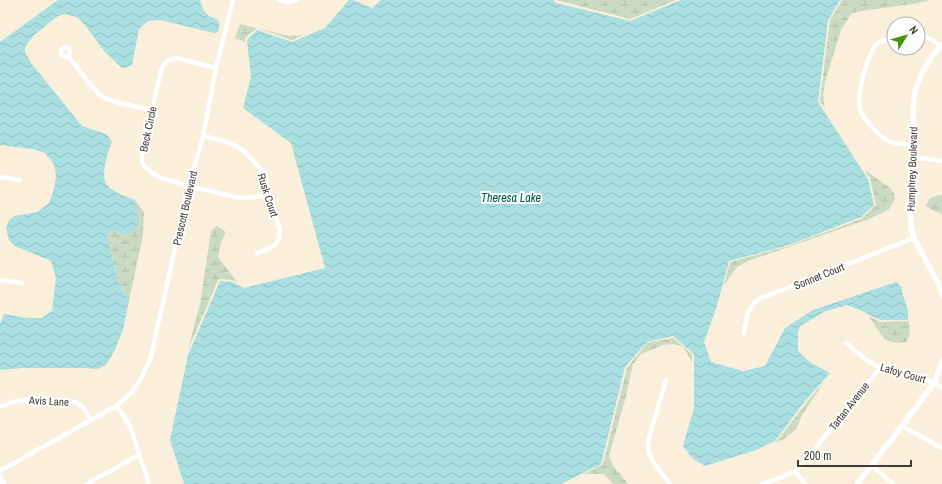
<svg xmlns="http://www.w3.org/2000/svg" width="942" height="484" viewBox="0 0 942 484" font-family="'Archivo Narrow',sans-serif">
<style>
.wetland{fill:url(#wetland-marsh)}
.water{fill:url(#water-waves)}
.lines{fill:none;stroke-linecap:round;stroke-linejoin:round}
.minor{stroke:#fff;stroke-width:4.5}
.tertiary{stroke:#fff;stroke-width:5.5}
.labels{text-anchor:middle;stroke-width:4;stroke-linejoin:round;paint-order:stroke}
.street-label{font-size:11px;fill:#403c34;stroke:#fefefe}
.water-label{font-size:12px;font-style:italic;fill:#015457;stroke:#fefefe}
</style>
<defs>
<pattern id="wetland-marsh" width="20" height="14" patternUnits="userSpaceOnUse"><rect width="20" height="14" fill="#cbdbc3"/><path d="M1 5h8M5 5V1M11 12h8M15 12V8" fill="none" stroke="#afbda8"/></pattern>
<pattern id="water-waves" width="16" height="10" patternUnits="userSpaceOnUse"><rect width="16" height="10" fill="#a9dfe1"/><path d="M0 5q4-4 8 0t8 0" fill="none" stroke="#92c0c2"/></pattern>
</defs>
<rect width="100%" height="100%" fill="#faefda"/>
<path class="wetland" d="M556,0H676L630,19Z
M842,0H931C905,7 878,7 852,13L841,30L825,82L823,95L825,109L820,101L830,20Z
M240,24L289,36L304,35L292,40L257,28L245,38V42L235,38Z
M865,170L890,188L894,193L895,199L889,209L872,218L748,261L737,267L724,285L730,262L789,246L861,219L876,205L870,178Z
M940,195H942V215L941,213L932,210L926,206L930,198Z
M135,200L144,212L143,235L129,301L118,282L107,235L109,232L115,231L128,235L138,217Z
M217,226L226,232L221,242L218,257L237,282L233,280L220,279L218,280L188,350L200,304L211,231Z
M868,316L880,322L909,321C910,329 911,336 906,342C881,346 882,332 868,316Z
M673,338L692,354V362L683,347L674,344L663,345L641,354L633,364L626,396L609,456L614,467L628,484H613L604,474H584L603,464L627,368L647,343Z
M824,382L802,415L796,429L784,439L773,444L776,442L807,402Z"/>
<path class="water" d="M58,0H200C201,5 203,11 208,15C215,21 222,15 218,32L214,33L160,20L148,21L139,29L132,65L125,68L121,67L104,51L85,25L77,17L65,14L58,16L33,36L25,47V52L31,63L82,126L106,134L112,141C108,152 100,175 107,185C112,192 127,197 135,200L138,217L137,227L128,235L115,231L109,232L107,235L118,282L129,301L124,326L115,350L106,365L97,369L85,368H23L1,370L0,368V324L4,314L28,318H42L52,311L56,278L51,261L15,246L9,240L6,228L9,220L15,216L37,212L49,203L54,189L56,176L54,164L45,153L32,149L0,145V42Z
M349,0H353L372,8L381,0H553L556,3L630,21L681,0H840L828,20L818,102L868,179L874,205L861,217L789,245L729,261L717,306L704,342L711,362L743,371L765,366L785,328L813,310L896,282L901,286L903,295L908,310V320H880L862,311L847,305L826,311L800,326L798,333V351L811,363L830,373L805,401L775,441L756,450L705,466L693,459L683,446L686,435L694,408V354L673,336L647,342L625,367L601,464L561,484H184L170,440L188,355L220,281L232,282L244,288L325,268L291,143L243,108L251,77L247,40L257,30L292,42L325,28Z"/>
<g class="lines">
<path class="minor" d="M279,0L288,2L297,0
M918,36C928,36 933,40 940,46
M894,39C888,40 882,40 877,44C868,53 856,96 860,108C862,118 879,136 888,141C895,144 904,144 912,145
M68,56L70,53L69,49L66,47L63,48L61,51V55L64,57L68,56C77,67 92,89 103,97C113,103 139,107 152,110
M216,68L177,58L169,60L164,64L161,71L142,153V162L145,167L151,172L158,177L189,186L231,196L244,198L256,197L269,194
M203,136L225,141L241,149L251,158L261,170L266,182L280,230L279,239L275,245L266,250L257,253
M911,157L942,161
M0,177L19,180
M0,280L22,283
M744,333C746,320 747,307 759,299L914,238
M846,343C858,353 871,365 887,370C896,374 907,372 917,376C926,378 934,383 942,388
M666,380L650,434L648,445L649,453L654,463L670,484
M116,406L124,416L130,426L149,484
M0,407L12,402L25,400L75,402L82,406L91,419
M902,426L942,448
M872,466L893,484
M0,471L116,406L131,393L140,380L150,360L189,186L203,136L216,68L233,0
M795,471L805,484
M87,484L139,455
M762,484L777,479L795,471L806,460L880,368"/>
<path class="tertiary" d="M942,44L932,56L921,74L914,96L910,203L911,226L914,238L940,287L942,295
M0,477L4,484
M857,484L902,426L934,383L942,361"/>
</g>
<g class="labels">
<g class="street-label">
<text transform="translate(148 129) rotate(-78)" y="4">Beck Circle</text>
<text transform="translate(912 169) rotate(-88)" y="4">Humphrey Boulevard</text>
<text transform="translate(268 195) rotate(72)" y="4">Rusk Court</text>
<text transform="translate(185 208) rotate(-77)" y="4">Prescott Boulevard</text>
<text transform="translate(819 276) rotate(-22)" y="4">Sonnet Court</text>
<text transform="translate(903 373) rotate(16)" y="4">Lafoy Court</text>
<text transform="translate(49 401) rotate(3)" y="4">Avis Lane</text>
<text transform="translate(849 406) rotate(-52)" y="4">Tartan Avenue</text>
</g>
<g class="water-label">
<text x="511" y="202">Theresa Lake</text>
</g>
</g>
<g transform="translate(906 36) rotate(53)"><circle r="19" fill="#fefefe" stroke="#b2b0ad"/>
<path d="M0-3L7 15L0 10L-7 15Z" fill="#439707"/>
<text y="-6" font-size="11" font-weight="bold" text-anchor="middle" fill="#403c34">N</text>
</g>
<path d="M798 460v6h113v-6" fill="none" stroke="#403c34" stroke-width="2"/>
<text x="804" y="460" font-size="12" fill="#403c34" stroke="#fefefe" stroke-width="3" paint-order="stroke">200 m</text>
</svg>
